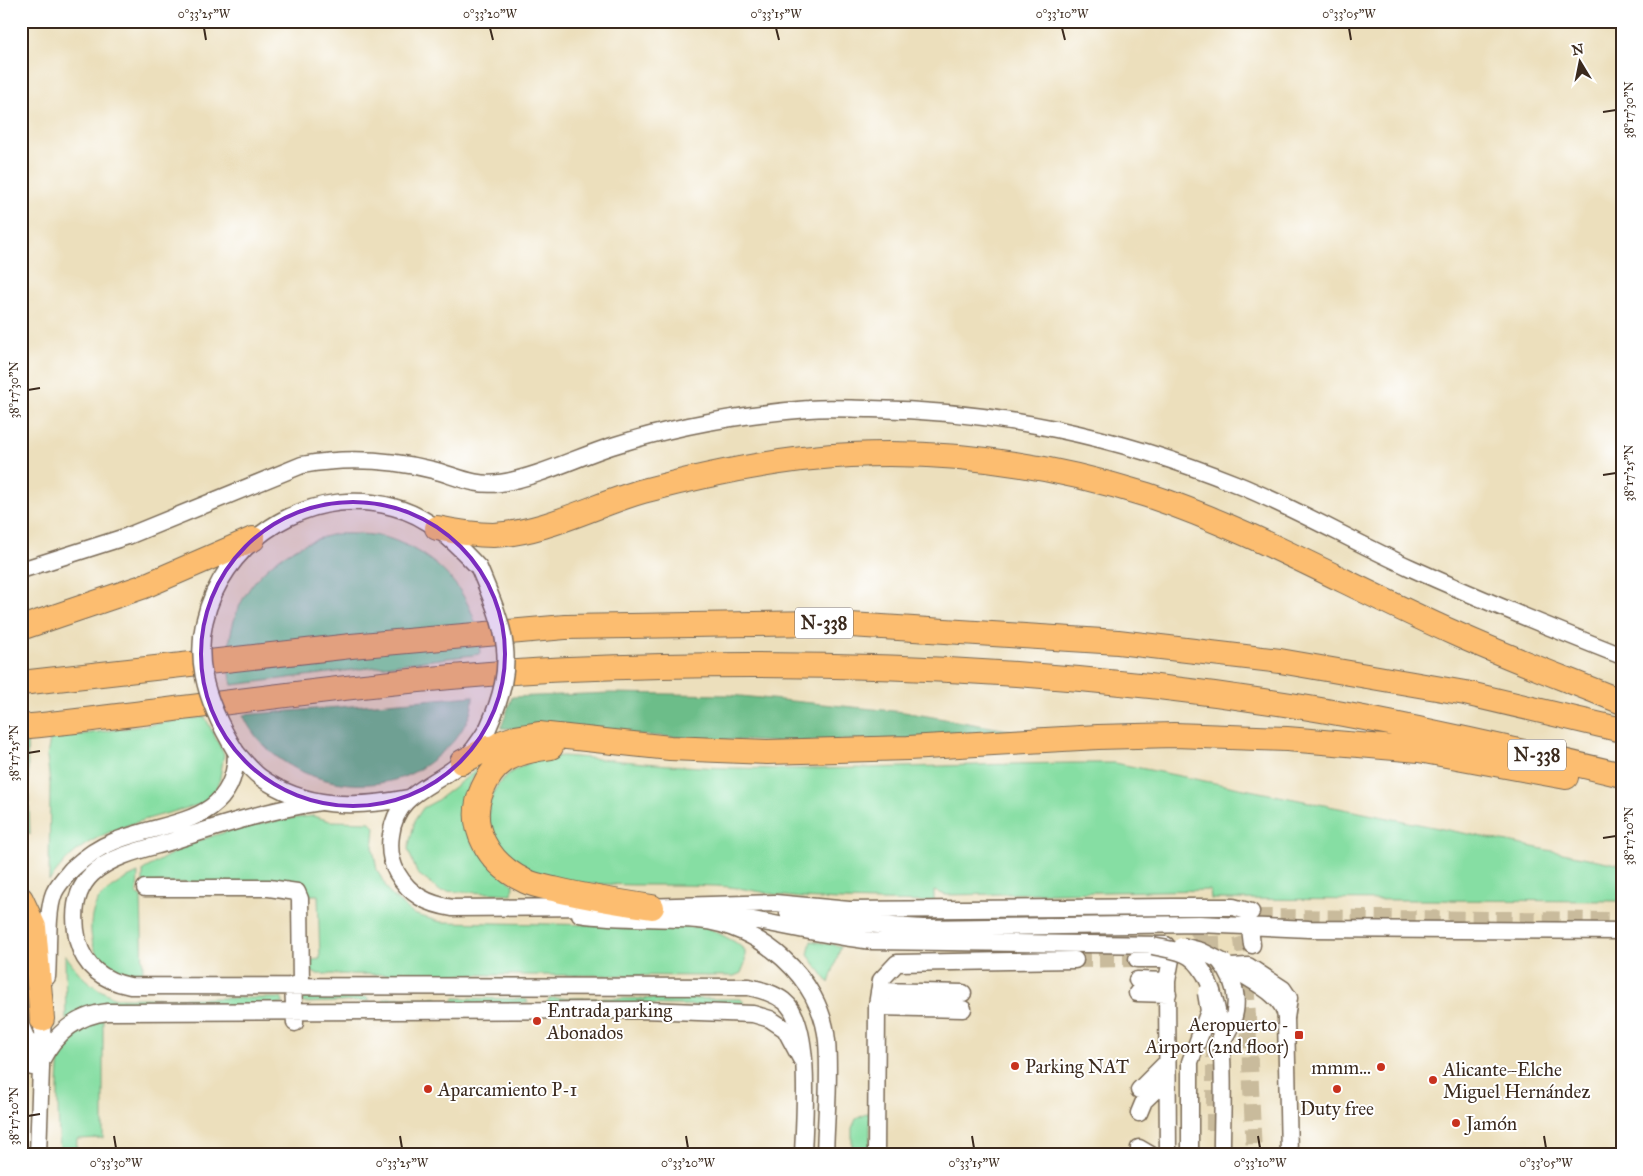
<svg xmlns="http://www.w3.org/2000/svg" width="1643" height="1176" viewBox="0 0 1643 1176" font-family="'IM FELL Great Primer',serif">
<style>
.green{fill:#86dea3;stroke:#608460}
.forest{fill:#6cbd89;stroke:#547454}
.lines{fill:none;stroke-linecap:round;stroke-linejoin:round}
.minor-tunnel{stroke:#c9bb9c;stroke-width:16;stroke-dasharray:16 8;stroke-linecap:butt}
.minor-casing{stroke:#796955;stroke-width:19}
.highway-casing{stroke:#796955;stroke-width:26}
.minor{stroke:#fff;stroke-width:16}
.highway{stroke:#fcbd6f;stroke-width:24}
.minor-bridge-casing{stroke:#796955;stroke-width:19;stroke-linecap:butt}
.minor-bridge{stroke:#fff;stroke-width:16}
.marked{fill:#7b2cbf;fill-opacity:0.2;stroke:#7b2cbf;stroke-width:4;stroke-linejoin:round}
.ticks{fill:none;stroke:#3b2a1e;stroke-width:2}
.poi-dot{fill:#c8321e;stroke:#fff;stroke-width:2}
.labels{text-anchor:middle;stroke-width:4;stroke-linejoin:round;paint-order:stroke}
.shield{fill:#fff;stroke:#766a62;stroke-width:1}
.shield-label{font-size:18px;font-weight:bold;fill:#3b2a1e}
.poi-label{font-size:19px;fill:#3b2a1e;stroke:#fff;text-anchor:start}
.neatline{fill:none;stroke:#3b2a1e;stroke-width:2}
.ticks-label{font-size:12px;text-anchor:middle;fill:#3b2a1e}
</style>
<rect width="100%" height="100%" fill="#fff"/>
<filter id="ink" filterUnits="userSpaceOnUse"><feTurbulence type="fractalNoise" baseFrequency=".02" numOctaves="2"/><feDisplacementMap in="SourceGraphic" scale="10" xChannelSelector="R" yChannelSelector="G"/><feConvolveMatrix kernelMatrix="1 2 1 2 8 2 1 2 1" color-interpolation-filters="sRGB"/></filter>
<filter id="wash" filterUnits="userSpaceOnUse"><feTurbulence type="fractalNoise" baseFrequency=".0096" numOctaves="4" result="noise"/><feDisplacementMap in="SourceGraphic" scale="20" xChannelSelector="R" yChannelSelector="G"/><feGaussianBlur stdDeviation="1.12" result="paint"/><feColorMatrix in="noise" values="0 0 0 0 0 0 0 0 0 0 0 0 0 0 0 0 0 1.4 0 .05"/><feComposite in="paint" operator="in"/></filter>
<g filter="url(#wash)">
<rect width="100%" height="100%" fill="#ecdfbc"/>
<path class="green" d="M336,534C356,534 377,533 396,541C444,560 479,601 480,654L232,685C216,610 263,549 336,534Z
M205,717L224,754L219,783L208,802C169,814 110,825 78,850C67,858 58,870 49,881L50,784L47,756L50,739Z
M27,742L30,835L21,825V743Z
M563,756C618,760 673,767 729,768C857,772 986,762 1115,763L1622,865V901L1211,899L1210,890L946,895L934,891V902C890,901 846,901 802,898C773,896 746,887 716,886C678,884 641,886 603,884C584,884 564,883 547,877C463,847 471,762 563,756Z
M479,768L468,786L465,822L473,845L513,885L512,894L440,891L417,873L408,849L415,820L423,808L436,801Z
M313,816L330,821L370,822L375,827L373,849L377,870L390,894L413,914L441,922L707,927L735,942L745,950V963L741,973L734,976L316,974L309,970L304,961L320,959L318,895H307L298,882L143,883V870C157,862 172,853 187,846C223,829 274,820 313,816Z
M138,873L137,895L141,896L143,974C133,973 121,974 112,969C89,958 85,919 99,899C107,889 126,878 138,873Z
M811,941L841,946L829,983L808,955Z
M65,954C81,978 90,986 116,998H281L283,1002V1004L66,1020Z
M305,997H367L370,1001L303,1003L302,1000Z
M387,998H437L440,1003L384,1004L383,1000Z
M455,998L526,999L528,1003L453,1004L452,1001Z
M550,998L741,999L745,1004L740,1006L546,1003Z
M103,1018V1138L77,1139L76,1155H60C59,1130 53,1051 68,1034C75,1026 93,1022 103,1018Z
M870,1112V1155H852V1128L856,1119Z"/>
<path class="forest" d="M610,693L730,695L904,712L1043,736L772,742L501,728L512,697Z
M473,696C474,713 461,734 449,746C436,758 422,769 406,776C348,799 269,773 243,715Z"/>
</g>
<g filter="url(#ink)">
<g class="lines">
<path class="minor-tunnel" d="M1211,912L1214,998
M1233,914L1242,940L1246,973L1254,1155
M1237,922L1240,917L1251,912L1259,917L1622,920
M1175,954L1200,936V913
M1075,960L1137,959
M1214,1042V1138"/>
<defs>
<path id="minor" d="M21,570L128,536L302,465C347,457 388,459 433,470C456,476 475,487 500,483C538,477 575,458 612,446C675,426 743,414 809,409C829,407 851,409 871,409C999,411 1117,436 1236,484C1295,508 1352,541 1411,568C1480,599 1551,628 1622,656
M214,593C245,526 321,487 393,507C429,516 455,542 479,568
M488,728C480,741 473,752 462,762C433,788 396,792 391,835C389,848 391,862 397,873C410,895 427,904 453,908L597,907
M236,752C243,760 251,770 260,777C304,809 357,808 408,798
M320,802C268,810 219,826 169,842C144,849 111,856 92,874C73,892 73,919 78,942C85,968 105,981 130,986L749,987C761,990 774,993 784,1001C813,1023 804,1120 803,1155
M145,888H269L297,892L300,899L301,985
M642,907L775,903L849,910L1174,907H1233L1251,912
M706,913C762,919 816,935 872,941L1166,945
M788,913L848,923L923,928L1199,924L1309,929L1622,931
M580,914C619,920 658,917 698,920C759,925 821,977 827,1041C830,1078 826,1117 825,1155
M1250,928L1252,945
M1137,959H1171L1167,981L1168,1155
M47,977C49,954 46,913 54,893C58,884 66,876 72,869C85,857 97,848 113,842C165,820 236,826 236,752
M1137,980L1167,981
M293,985L295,1023
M879,991L963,993
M1137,993L1168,994
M877,1007L963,1009
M1286,1018L1289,1155
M21,1026L30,1047L32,1067
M41,1061C55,1034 77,1015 108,1012L644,1010L753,1014L770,1019L785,1029L801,1059
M1139,1090L1167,1062
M1139,1113L1144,1101L1167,1079
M1139,1148L1151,1155
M38,1155L43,1009
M876,1155L877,1005L881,980L897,963L1075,960"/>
<path id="highway" d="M437,528C456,532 474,535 493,535C545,533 594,505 643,491C711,473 781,458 851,455C951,450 1051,465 1147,495C1253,530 1352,588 1454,633C1509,658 1566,679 1622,702
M21,628L142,587L253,539
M21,683L351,646L565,627L819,623L1118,642L1280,661L1465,693L1622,730
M21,727C204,708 386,677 569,669C820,658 1073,668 1321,710C1422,728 1522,751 1622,775
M551,747C535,749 518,752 504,761C494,768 488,777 483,788C465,826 489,864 525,881C533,885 545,887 554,889C586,897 619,902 652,907
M462,762L494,745L515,738L539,734L670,748L767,752L908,748L1098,737L1174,735L1287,739L1419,750L1566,777
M21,899L34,927L42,1019"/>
</defs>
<use href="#minor" class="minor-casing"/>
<use href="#highway" class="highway-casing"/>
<use href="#minor" class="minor"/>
<use href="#highway" class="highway"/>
<defs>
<path id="minor-bridge" d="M479,568C506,632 518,661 488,728
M214,593C188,651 205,701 236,752
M1153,946C1165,949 1180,950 1190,957C1233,988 1221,1105 1222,1155
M1182,946L1201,951L1225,963
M1219,960C1241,986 1241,1016 1221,1042
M1231,967L1248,966L1283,989L1289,998L1286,1018
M1240,973C1257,984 1285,997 1286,1018
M1190,1155V1062L1209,1011L1206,993"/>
</defs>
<use href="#minor-bridge" class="minor-bridge-casing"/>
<use href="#minor-bridge" class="minor-bridge"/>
</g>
</g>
<path class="marked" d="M201 654a152 152 0 1 1 304 0a152 152 0 1 1-304 0Z"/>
<path class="ticks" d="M204,28L206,40M490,28L493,40M776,28L779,40M1062,28L1065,40M1349,28L1351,40M1603,112L1616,110M28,390L40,388M1603,475L1616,473M28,753L40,751M1603,838L1616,836M28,1116L40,1114M114,1136L116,1148M400,1136L402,1148M686,1136L688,1148M972,1136L974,1148M1258,1136L1260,1148M1544,1136L1546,1148"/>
<g class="poi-dot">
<circle cx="537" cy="1021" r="5"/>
<rect x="1294" y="1030" width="10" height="10" rx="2.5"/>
<circle cx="1015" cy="1066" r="5"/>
<circle cx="1381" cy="1067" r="5"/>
<circle cx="1433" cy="1080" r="5"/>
<circle cx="428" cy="1089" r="5"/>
<circle cx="1337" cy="1089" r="5"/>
<circle cx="1456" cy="1123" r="5"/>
</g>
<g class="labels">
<g class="shield">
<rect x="795" y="607.5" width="58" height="31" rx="4"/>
<rect x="1508" y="739.5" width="58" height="31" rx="4"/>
</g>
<g class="shield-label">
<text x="824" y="629">N-338</text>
<text x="1537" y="761">N-338</text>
</g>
<g class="poi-label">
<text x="547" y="1017">Entrada parking<tspan x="547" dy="22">Abonados</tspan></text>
<text x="1289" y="1031" text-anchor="end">Aeropuerto -<tspan x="1289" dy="22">Airport (2nd floor)</tspan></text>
<text x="1025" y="1073">Parking NAT</text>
<text x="1371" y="1074" text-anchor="end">mmm...</text>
<text x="1443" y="1076">Alicante–Elche<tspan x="1443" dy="22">Miguel Hernández</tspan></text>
<text x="438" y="1096">Aparcamiento P-1</text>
<text x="1337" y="1115" text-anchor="middle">Duty free</text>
<text x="1466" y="1130">Jamón</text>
</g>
</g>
<rect width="1643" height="1176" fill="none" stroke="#fff" stroke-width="55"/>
<g transform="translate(1580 62) rotate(350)" stroke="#ffffff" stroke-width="4" paint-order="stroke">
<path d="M0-4L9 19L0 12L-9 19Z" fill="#3b2a1e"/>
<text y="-8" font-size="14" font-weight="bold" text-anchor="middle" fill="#3b2a1e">N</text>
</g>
<rect x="28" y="28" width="1588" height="1120" class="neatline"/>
<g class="ticks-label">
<text x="204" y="18">0°33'25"W</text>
<text x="490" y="18">0°33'20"W</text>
<text x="776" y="18">0°33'15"W</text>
<text x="1062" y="18">0°33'10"W</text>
<text x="1349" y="18">0°33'05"W</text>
<text transform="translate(1629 110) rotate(-90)" y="4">38°17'30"N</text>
<text transform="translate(14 390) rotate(-90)" y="4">38°17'30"N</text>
<text transform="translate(1629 473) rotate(-90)" y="4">38°17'25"N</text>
<text transform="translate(14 753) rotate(-90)" y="4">38°17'25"N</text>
<text transform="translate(1629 836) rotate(-90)" y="4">38°17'20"N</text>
<text transform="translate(14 1116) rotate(-90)" y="4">38°17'20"N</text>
<text x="116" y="1167">0°33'30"W</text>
<text x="402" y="1167">0°33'25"W</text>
<text x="688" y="1167">0°33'20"W</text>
<text x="974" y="1167">0°33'15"W</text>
<text x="1260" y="1167">0°33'10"W</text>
<text x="1546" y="1167">0°33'05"W</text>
</g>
</svg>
